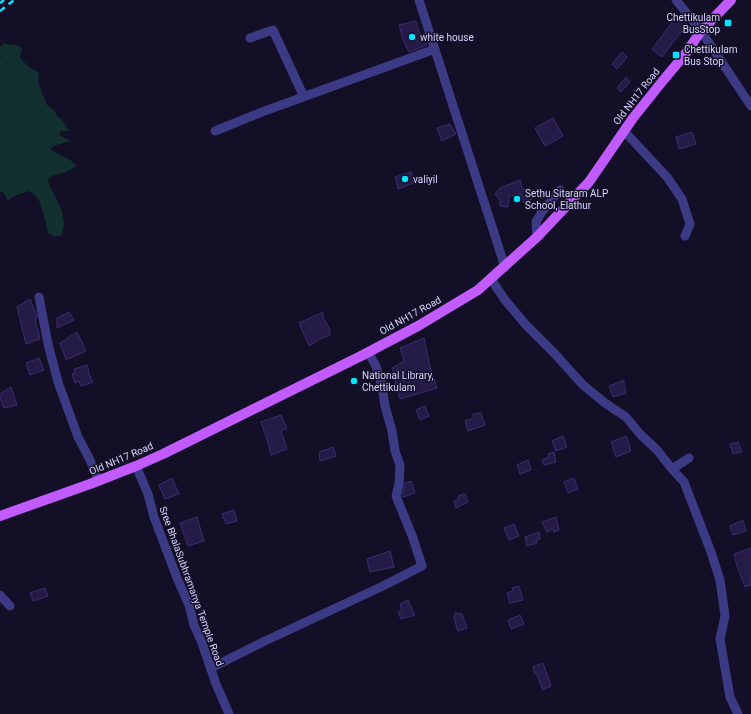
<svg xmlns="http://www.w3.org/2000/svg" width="751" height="714" viewBox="0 0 751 714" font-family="Roboto,sans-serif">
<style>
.green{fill:#12302f}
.building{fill:#241b47;stroke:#3b2d73}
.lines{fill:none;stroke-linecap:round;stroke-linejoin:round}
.minor{stroke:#3d3a85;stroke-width:9}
.major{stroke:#c25bff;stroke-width:10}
.rail{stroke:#00e5ff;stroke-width:2.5;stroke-dasharray:6 5;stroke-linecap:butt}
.poi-dot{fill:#00e5ff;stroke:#130f26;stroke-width:1.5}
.labels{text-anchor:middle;stroke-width:3;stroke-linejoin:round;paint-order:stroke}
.poi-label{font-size:10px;fill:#d9d4ff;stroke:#130f26;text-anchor:start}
.street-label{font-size:10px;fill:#d9d4ff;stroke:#130f26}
</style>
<rect width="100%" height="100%" fill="#130f26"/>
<path class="green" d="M3,43L9,45H16L21,47L22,49L20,58L30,68L38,72L39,75L38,79V82L47,105L54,110L57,116L63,121L65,125L69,131H61L59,135L71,141L53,146L51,150L70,160L77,166L63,173L54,175L47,180L62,211L64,224L62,235L54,237L48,233C46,224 42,200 34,194C32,193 30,192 28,191L12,197L8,201L5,194L0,191V58H1L0,54V47L2,46Z"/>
<path class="building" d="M677,16L682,17L687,24L662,57L652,49Z
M416,21L420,35L427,45L409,52L403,40L399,25Z
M622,52L627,57L617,69L612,64Z
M626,77L630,82L621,92L617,88Z
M553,118L563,136L545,146L535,128Z
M450,124L456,134L442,141L437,128Z
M692,132L696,144L679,149L676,137Z
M411,172L416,182L398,189L395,177Z
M520,180L523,190L529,188L532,199L524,203L521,194L509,196L508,207L500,206V200L495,194L500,188Z
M30,299L37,316V318L35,319L40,339L26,344L17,307Z
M69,312L74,320L57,328V318Z
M323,312V318L330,329V335L322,338L309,346L299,323Z
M77,332L86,351L66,360L60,343Z
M424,338L430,367L437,388L400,399L392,368L404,361L400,348Z
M39,358L44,370L30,375L26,363Z
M87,365L89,372H88L93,382L81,386L79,381L75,383L72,374L75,373L74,369Z
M624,380V386L626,393L613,397L609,386Z
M11,387L17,405L4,408L0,398V394Z
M425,406L429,416L420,420L416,410Z
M481,413L485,425L468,431L465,421L474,418L473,414Z
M281,415L287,428L281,431L287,449L271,455L267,439L261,422Z
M563,436L567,447L556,451L552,441Z
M626,436L631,451L616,457L611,442Z
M738,442L742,452L733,454L730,444Z
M333,447L336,456L320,461L319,452Z
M554,452L556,462L544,465L542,460L549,457L548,454Z
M528,460L531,470L520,474L517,465Z
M172,478L179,494L165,499L159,485Z
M574,478L578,489L568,493L564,482Z
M411,481L415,493L403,497L402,495L405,483Z
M465,494L468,502L456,508L454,501L459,499L458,496Z
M234,510L237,521L226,524L222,514Z
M197,517L204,541L188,546L180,523Z
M556,517L559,530L554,532L553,529L547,532L542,522Z
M743,520L746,531L733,535L730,526Z
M514,524L519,536L509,540L504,528Z
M539,532L540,539L536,540L537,543L527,546L525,537Z
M751,548V585L745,587L737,566L734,554Z
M390,551L394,567L370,572L367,559Z
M519,586L523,600L510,603L507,593L513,591L512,588Z
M45,588L48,596L33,601L30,593Z
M408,600L415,615L401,619L398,612L402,611L400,604Z
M455,613L462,614L467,628L458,631L454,619Z
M520,615L524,624L511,629L508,620Z
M543,663L551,686L543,690L536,673L535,674L533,667Z"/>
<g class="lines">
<path class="minor" d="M419,0L505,267
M676,0L701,31L751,106
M250,38L273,30L304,97
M215,131L262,112L435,49
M624,131L667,177L682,199L690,224L685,236
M537,237L536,222L541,213L560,190
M491,279L505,300L526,325L555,354L583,385L605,403L626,417L640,434L657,450L672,469L684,482L711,552L720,580L725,616L720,639L730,697L738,714
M39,297L48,344L58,382L78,437L89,458L99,481
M136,466L148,494L154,517L177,578L189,605L194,625L202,643L216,684L229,714
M672,469L689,458
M0,595L10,606
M211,668L265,641L383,586L422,566L413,538L396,496L399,484L400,465L395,451L392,431L385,406L382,386L376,366L368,352"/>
<path class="major" d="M0,516L90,484L136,466L163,454L274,399L361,356L418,326L478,290L537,237L589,182L633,118L661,83L686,53L701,31L731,0"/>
<path class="rail" d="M0,3L4,0
M0,11L14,0"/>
</g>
<g class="poi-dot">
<rect x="724" y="19" width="8" height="8" rx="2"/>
<circle cx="412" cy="37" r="4"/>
<rect x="672" y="51" width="8" height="8" rx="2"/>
<circle cx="405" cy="179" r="4"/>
<circle cx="517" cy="199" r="4"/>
<circle cx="354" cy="381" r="4"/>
</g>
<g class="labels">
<g class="poi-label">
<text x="720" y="21" text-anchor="end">Chettikulam<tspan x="720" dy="12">BusStop</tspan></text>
<text x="420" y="41">white house</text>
<text x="684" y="53">Chettikulam<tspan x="684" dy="12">Bus Stop</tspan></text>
<text x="413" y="183">valiyil</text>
<text x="525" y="197">Sethu Sitaram ALP<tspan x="525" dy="12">School, Elathur</tspan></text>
<text x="362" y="379">National Library,<tspan x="362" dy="12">Chettikulam</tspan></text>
</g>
<g class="street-label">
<text transform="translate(636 96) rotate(-52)" y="4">Old NH17 Road</text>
<text transform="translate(410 315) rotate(-29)" y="4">Old NH17 Road</text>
<text transform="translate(121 458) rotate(-23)" y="4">Old NH17 Road</text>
<text transform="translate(192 586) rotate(70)" y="4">Sree BhalaSubhramanya Temple Road</text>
</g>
</g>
</svg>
